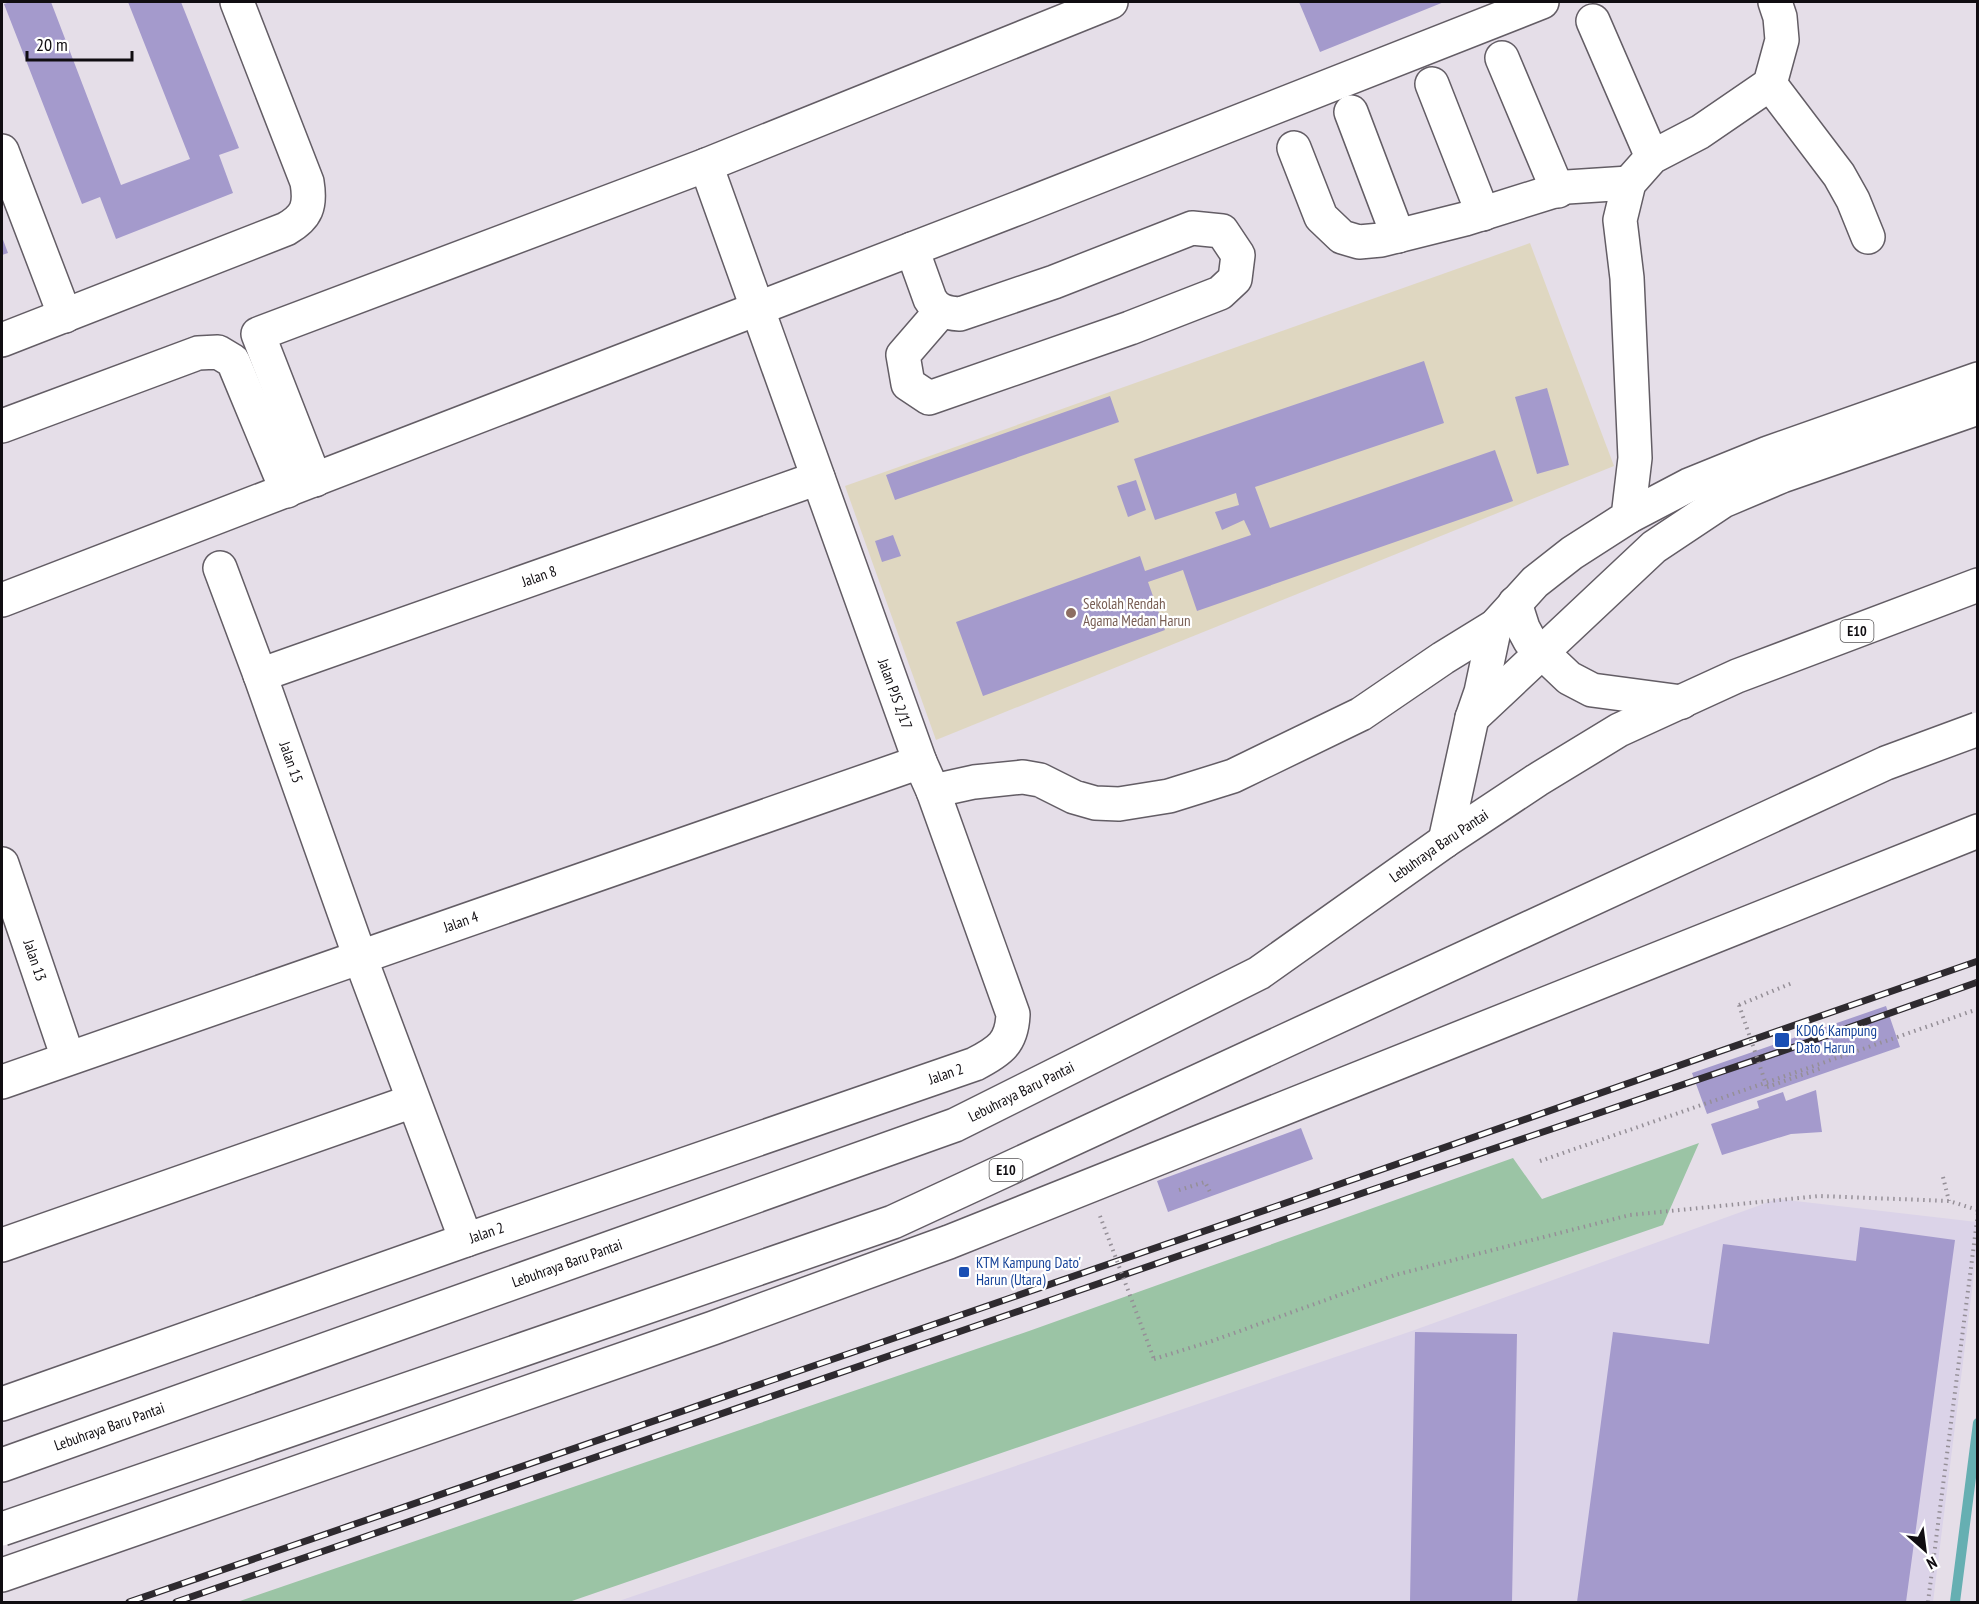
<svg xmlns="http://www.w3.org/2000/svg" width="1979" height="1604" viewBox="0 0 1979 1604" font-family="'PT Sans Narrow',sans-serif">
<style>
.industrial{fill:#dbd3e8}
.education{fill:#dfd7c1}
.green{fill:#9bc4a5}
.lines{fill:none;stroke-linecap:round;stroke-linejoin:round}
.stream{stroke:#66afb2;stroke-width:10}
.building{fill:#a49acc}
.minor-casing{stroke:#635d65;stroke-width:36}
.highway-casing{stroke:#635d65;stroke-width:36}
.path{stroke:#958f97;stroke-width:4;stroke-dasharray:1.5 4.5;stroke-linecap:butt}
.minor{stroke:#fff;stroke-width:33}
.highway{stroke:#fff;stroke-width:33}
.rail-casing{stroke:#2e2a2f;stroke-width:7}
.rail{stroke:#fff;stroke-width:4.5;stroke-dasharray:14;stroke-linecap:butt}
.highway-bridge-casing{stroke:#635d65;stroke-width:36;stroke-linecap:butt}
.path-bridge{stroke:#958f97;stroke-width:4;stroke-dasharray:1.5 4.5;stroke-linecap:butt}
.highway-bridge{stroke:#fff;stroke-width:33}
.education-dot{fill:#8d6e63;stroke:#fff;stroke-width:2}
.transit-dot{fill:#1a4fb4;stroke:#fff;stroke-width:2}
.labels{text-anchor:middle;stroke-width:4.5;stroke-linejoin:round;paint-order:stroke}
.shield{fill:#fff;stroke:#585658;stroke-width:1.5}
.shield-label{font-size:14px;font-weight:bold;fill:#100d11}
.street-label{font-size:15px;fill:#100d11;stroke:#fff}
.education-label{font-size:15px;fill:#785e54;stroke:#fff;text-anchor:start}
.transit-label{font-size:15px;fill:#164399;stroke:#fff;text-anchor:start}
</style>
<rect width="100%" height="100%" fill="#e5dee8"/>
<path class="industrial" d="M1777,1199L1977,1222V1250L1933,1602H616L1409,1332Z"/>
<path class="education" d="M1530,243L1614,466L936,740L845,486Z"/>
<path class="green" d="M1699,1143L1663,1225L569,1602H237L1029,1331L1513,1158L1542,1199Z"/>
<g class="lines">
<path class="stream" d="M1955,1602L1978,1423"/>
</g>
<path class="building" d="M10,2H51L121,185L190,159L128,2H181L239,148L219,155L233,193L116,239L100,197L82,204L4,4Z
M1299,2H1444L1320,52Z
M2,237L8,253L2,255Z
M1424,361L1444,423L1255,487L1270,528L1495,450L1513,501L1197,611L1183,570L1148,582L1165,630L983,696L956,622L1140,556L1145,571L1251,535L1244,520L1222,530L1215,512L1239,505L1236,493L1155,520L1134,459Z
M1547,388L1569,465L1537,474L1515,397Z
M1110,396L1119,422L895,500L886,475Z
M1136,480L1146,510L1128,517L1117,486Z
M893,535L901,556L882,562L875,541Z
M1886,1006L1900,1047L1707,1114L1692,1073Z
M1816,1090L1822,1132L1791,1134L1722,1155L1711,1124L1759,1108L1757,1101L1783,1092L1786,1101Z
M1301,1128L1313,1159L1168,1212L1157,1181Z
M1860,1227L1955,1240L1906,1602H1577L1613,1332L1709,1344L1723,1244L1856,1261Z
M1415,1332L1517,1334L1512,1602H1410Z"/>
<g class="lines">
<defs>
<g id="minor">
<path d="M1593,21L1652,157"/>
<path d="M1502,58L1558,191"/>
<path d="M1432,84L1483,214"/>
<path d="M1770,84L1839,175L1853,200L1868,237"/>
<path d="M1351,112L1398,236"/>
<path d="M1294,148L1321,217L1342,237L1359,242L1381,240L1465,219L1567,187L1629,183"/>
<path d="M2,151L65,316"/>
<path d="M912,249L930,299C937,311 946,313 960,314L1054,282L1192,228L1222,231L1238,255L1235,279L1220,293L1130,328L929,398L908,384L903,355L941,311"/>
<path d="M2,340L286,229C307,217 311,206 307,182L237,2"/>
<path d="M2,426L198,353L218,352L233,361L287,491"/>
<path d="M315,480L258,334L706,165L1111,2"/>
<path d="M1628,517L1689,485L1768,453L1978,379"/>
<path id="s1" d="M220,568L260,675L360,957L466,1240"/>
<path d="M2,600L1021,207L1542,2"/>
<path d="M1515,603L1523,628L1530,641L1569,678L1592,690L1682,702"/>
<path id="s2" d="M260,675L818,478"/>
<path d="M1472,718L1654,547L1723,501L1782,476L1978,408"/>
<path d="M933,791L974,782L1023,777L1040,780L1074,797L1095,803L1119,804L1169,796L1233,776L1361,714L1443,658L1495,626L1535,582L1572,553L1628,517L1635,458L1627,278L1620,220L1629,183L1652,157L1700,132L1770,84L1782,40L1780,17L1775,2"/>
<path d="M1445,841L1472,718L1481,692L1495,626"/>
<path id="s3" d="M2,864L68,1058"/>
<path id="s4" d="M2,1082L920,762"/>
<path d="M2,1245L413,1101"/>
<path id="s5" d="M2,1404L466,1240L975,1064C1000,1051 1012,1043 1013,1014L933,791L920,762L706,165"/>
</g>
<g id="highway">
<path id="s6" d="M2,1465L955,1125L1259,973L1445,841L1537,780L1619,730L1737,676L1978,585"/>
<path d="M2,1575L713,1328L949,1242L1978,831"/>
</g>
</defs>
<use href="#minor" class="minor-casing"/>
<use href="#highway" class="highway-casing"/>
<path class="path" d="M1739,1005L1792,983
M1767,1087L1822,1068
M1540,1161L1978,1009
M1943,1177L1949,1201
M1179,1190L1205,1182L1210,1192
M1154,1359L1212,1341L1395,1275L1630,1215L1819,1196L1949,1201L1978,1210
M1928,1602L1978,1213"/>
<use href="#minor" class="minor"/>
<use href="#highway" class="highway"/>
<defs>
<path id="rail" d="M129,1602L1277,1206L1978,961
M176,1602L1280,1221L1797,1046L1978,982"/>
</defs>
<use href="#rail" class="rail-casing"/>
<use href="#rail" class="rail"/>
<defs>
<path id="highway-bridge" d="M2,1529L893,1222L1886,763L1978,729"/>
</defs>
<use href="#highway-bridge" class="highway-bridge-casing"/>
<path class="path-bridge" d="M1739,1005L1767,1087
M1100,1216L1154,1359"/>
<use href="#highway-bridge" class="highway-bridge"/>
</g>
<circle class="education-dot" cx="1071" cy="613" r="6"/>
<g class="transit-dot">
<rect x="1774" y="1032" width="16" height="16" rx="3"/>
<rect x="958" y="1266" width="12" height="12" rx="3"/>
</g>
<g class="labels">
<g class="shield">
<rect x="1840.5" y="620" width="33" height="22" rx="4.5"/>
<rect x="989.5" y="1159" width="33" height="22" rx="4.5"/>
</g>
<g class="shield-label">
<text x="1857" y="636">E10</text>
<text x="1006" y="1175">E10</text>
</g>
<g class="street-label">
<text dy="5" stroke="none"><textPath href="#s2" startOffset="296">Jalan 8</textPath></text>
<text transform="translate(895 694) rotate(70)" y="5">Jalan PJS 2/17</text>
<text dy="5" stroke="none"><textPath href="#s1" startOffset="207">Jalan 15</textPath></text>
<text dy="5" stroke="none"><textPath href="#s6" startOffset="1572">Lebuhraya Baru Pantai</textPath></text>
<text dy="5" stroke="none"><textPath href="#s4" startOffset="486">Jalan 4</textPath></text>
<text dy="5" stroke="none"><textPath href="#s3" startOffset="102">Jalan 13</textPath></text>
<text dy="5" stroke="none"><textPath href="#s5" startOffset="1000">Jalan 2</textPath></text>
<text dy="5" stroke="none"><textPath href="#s6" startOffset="1086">Lebuhraya Baru Pantai</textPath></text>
<text dy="5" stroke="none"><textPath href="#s5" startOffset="514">Jalan 2</textPath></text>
<text dy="5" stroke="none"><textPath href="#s6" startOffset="600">Lebuhraya Baru Pantai</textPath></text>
<text dy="5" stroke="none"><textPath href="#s6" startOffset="114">Lebuhraya Baru Pantai</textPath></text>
</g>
<g class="education-label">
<text x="1083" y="609">Sekolah Rendah<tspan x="1083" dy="17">Agama Medan Harun</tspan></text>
</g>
<g class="transit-label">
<text x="1796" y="1036">KD06 Kampung<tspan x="1796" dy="17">Dato Harun</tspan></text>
<text x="976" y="1268">KTM Kampung Dato'<tspan x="976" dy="17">Harun (Utara)</tspan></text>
</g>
</g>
<rect width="1979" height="1604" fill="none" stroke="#100d11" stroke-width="6"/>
<g transform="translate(1925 1550) rotate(152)" stroke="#ffffff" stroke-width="4.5" paint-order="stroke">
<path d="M0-4.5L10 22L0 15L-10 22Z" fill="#100d11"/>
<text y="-9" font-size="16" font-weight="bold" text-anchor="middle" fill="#100d11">N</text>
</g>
<path d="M27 51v9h105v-9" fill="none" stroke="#100d11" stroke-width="3"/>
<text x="36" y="51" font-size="18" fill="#100d11" stroke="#ffffff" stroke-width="4.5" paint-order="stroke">20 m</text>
</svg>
